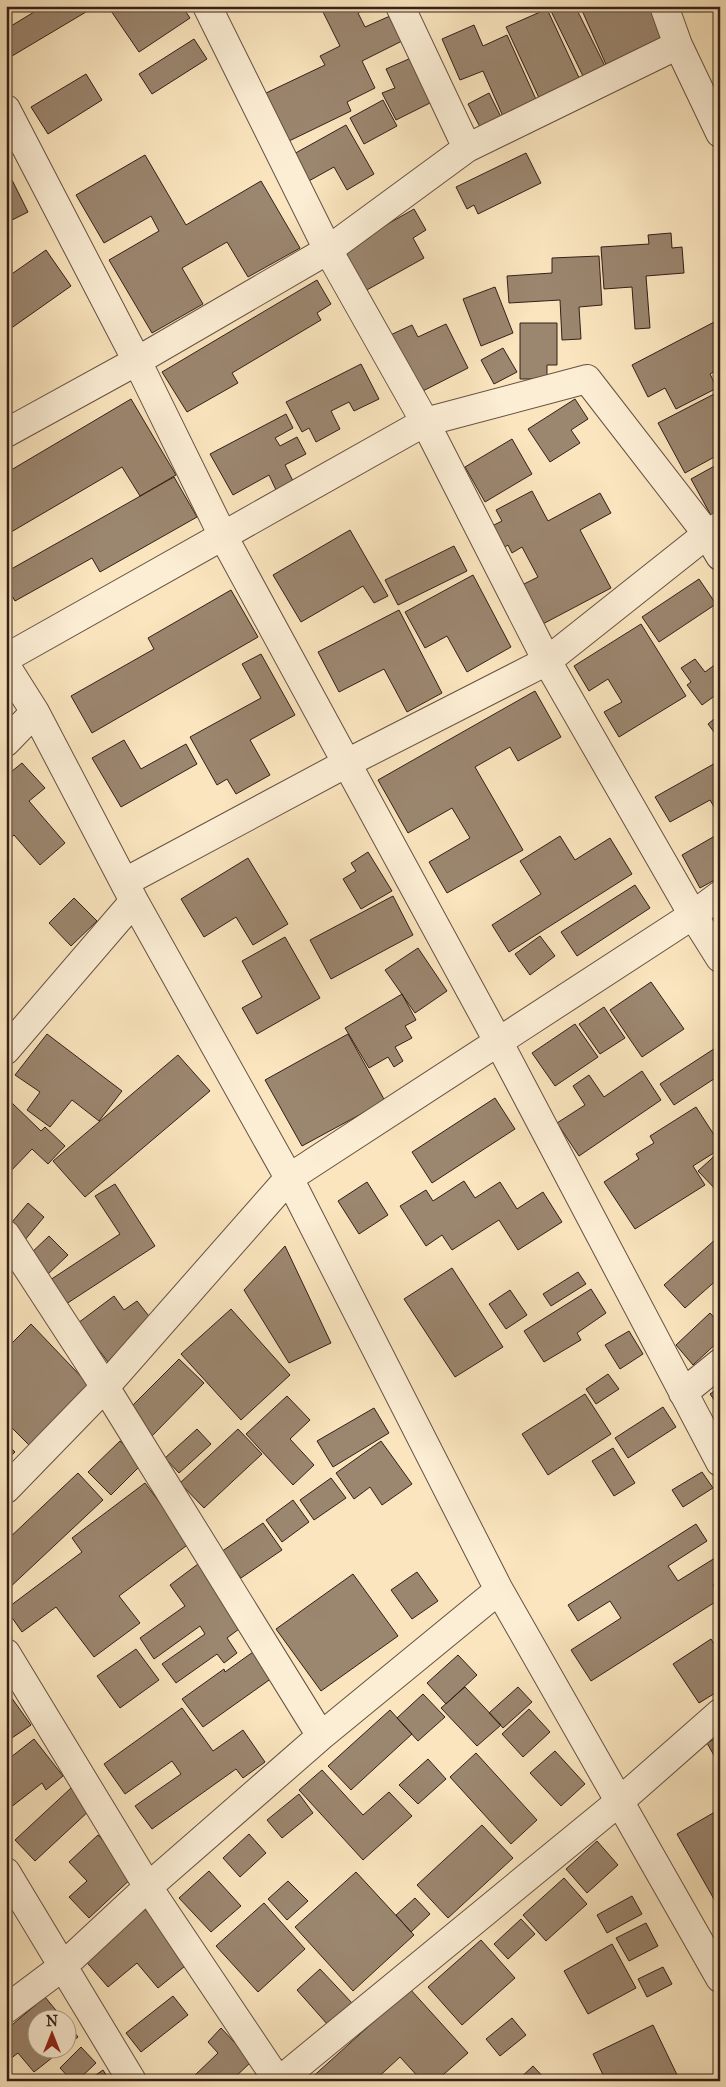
<svg xmlns="http://www.w3.org/2000/svg" width="726" height="2087" viewBox="0 0 726 2087" font-family="'IM FELL Great Primer',serif">
<style>
.building{fill:#9b866f;stroke:#342019}
.lines{fill:none;stroke-linecap:round;stroke-linejoin:round}
.minor-casing{stroke:#665142;stroke-width:30}
.minor{stroke:#fceed5;stroke-width:28}
</style>
<rect width="100%" height="100%" fill="#fae5be"/>
<filter id="stains"><feTurbulence type="fractalNoise" baseFrequency=".004" numOctaves="4"/><feColorMatrix values="0 0 0 0 .2 0 0 0 0 .09 0 0 0 0 .02 0 0 0 .5 -.17"/></filter>
<radialGradient id="worn" r=".72"><stop offset=".6" stop-color="#630" stop-opacity="0"/><stop offset="1" stop-color="#630" stop-opacity=".3"/></radialGradient>
<path class="building" d="M44,6H96L12,56L6,47V29Z
M112,6H182L190,18L139,52L109,8Z
M320,6H372L358,13L365,27L390,16L402,41L362,61L375,88L347,102L351,111L287,142L264,94L325,65L320,56L340,46Z
M425,6H441L427,11Z
M557,6H575L605,66L583,76L550,9Z
M580,6H656L671,41L608,69Z
M547,9L581,82L540,100L506,27Z
M474,25L483,46L507,35L539,106L505,121L483,71L460,80L442,39Z
M194,39L207,59L152,94L139,74Z
M411,58L432,102L396,120L382,93L395,88L386,69Z
M86,74L102,100L48,134L31,107Z
M489,93L501,117L480,127L468,104Z
M383,100L397,126L364,144L350,118Z
M346,125L374,174L347,190L334,167L307,182L292,155Z
M526,153L541,183L478,214L474,205L467,209L456,187Z
M145,155L186,225L261,181L300,248L248,277L227,242L182,268L203,304L152,333L109,260L159,231L151,216L104,243L76,195Z
M6,168L28,212L6,223Z
M414,209L426,230L413,238L424,258L365,291L342,250Z
M671,233L672,248L682,247L684,273L646,276L650,328L635,329L632,287L604,289L601,247L649,244L648,235Z
M46,250L71,286L10,329L6,324V278Z
M599,256L602,305L579,307L581,339L562,340L560,300L509,303L507,276L552,273V258Z
M317,280L331,304L317,313L321,320L232,373L238,383L187,412L162,372Z
M495,287L513,333L481,346L463,299Z
M720,319V368L710,374L717,388L676,409L665,388L648,397L632,365Z
M520,323H557V365H547V379H520Z
M446,324L468,368L415,395L386,337L412,325L418,337Z
M503,348L517,372L494,384L481,360Z
M361,364L379,399L354,411L349,402L331,411L340,429L316,442L309,428L302,432L286,402Z
M720,391V454L685,473L658,423Z
M131,399L176,475L140,496L122,467L6,535V473Z
M575,399L588,419L571,430L580,443L550,462L528,429Z
M286,414L293,428L275,438L280,446L297,437L306,454L285,465L293,481L276,490L269,475L233,495L210,454Z
M512,439L532,474L485,502L465,467Z
M720,463V517L714,521L691,479Z
M174,477L197,517L100,572L92,558L15,601L6,586V572Z
M532,491L548,521L600,493L611,513L580,530L611,588L539,626L518,587L538,577L522,547L512,553L508,545L500,550L488,528L502,521L496,510Z
M350,530L388,596L374,603L363,586L301,622L273,575Z
M454,546L467,571L398,605L385,580Z
M473,575L511,647L467,672L447,636L425,648L405,612Z
M699,579L716,604L659,642L642,617Z
M231,590L258,637L92,733L71,696L154,649L148,638Z
M399,610L442,693L407,712L384,669L339,692L318,652Z
M641,624L686,696L619,737L604,712L622,702L608,679L589,691L574,666Z
M261,654L295,715L250,740L270,775L236,794L227,779L217,785L190,737L261,698L242,664Z
M695,659L705,672L720,661V692L702,705L687,685L691,682L681,668Z
M535,691L561,737L518,761L510,747L475,767L523,850L447,893L429,862L470,838L452,808L408,833L378,780Z
M714,719L716,722L720,720V740L708,724Z
M124,740L141,769L186,744L197,764L121,807L92,758Z
M719,761L720,817L710,800L670,822L655,797Z
M22,763L45,788L29,801L65,843L40,865L14,835L6,842V776Z
M720,833V877L700,888L682,855Z
M560,836L575,860L610,838L632,874L509,952L492,925L541,894L520,861Z
M368,852L392,891L361,909L343,879L356,871L351,863Z
M248,858L288,924L253,945L236,917L204,937L181,899Z
M635,885L650,908L577,956L561,932Z
M393,896L413,935L331,979L310,940Z
M74,898L97,921L71,946L49,923Z
M540,936L555,956L530,975L515,954Z
M285,937L320,998L257,1034L242,1008L262,997L242,961Z
M418,948L447,991L415,1013L385,970Z
M651,982L684,1029L642,1057L610,1010Z
M402,994L416,1020L405,1026L412,1038L395,1047L403,1061L394,1067L388,1057L369,1068L345,1028Z
M604,1007L625,1038L600,1054L579,1024Z
M575,1024L598,1057L555,1086L532,1053Z
M47,1034L122,1091L99,1121L72,1100L50,1127L27,1110L40,1092L15,1075Z
M348,1034L385,1101L302,1146L265,1080Z
M720,1045V1075L674,1105L660,1084Z
M178,1055L210,1091L85,1197L53,1161Z
M642,1071L661,1100L579,1156L557,1123L585,1105L573,1086L589,1075L604,1097Z
M495,1098L515,1129L432,1183L412,1152Z
M12,1103L41,1131L45,1127L65,1146L48,1164L32,1149L6,1176V1109Z
M696,1107L720,1144V1149L693,1166L705,1185L635,1229L604,1182L639,1159L636,1154L654,1143L650,1136Z
M720,1151V1194L698,1171Z
M464,1181L475,1198L500,1182L517,1209L543,1192L562,1222L518,1250L499,1220L452,1250L442,1235L426,1246L400,1206L426,1190L433,1201Z
M367,1182L388,1215L359,1234L338,1201Z
M115,1184L155,1246L60,1308L44,1284L120,1234L95,1196Z
M28,1203L44,1217L24,1241L7,1228Z
M49,1236L68,1255L46,1276L28,1256Z
M716,1239L720,1243V1277L685,1308L664,1285Z
M285,1246L331,1343L289,1363L244,1290Z
M452,1268L503,1347L455,1377L404,1299Z
M578,1272L586,1284L551,1306L543,1294Z
M591,1289L606,1313L577,1333L581,1340L544,1362L524,1331Z
M510,1290L527,1315L506,1329L489,1304Z
M114,1296L124,1310L137,1301L156,1325L108,1362L78,1323Z
M231,1309L290,1375L241,1420L181,1354Z
M710,1313L720,1324V1340L693,1365L676,1345Z
M31,1324L91,1387L30,1446L6,1422V1349Z
M629,1331L643,1354L620,1369L605,1345Z
M179,1359L204,1383L152,1436L127,1411Z
M608,1374L619,1389L596,1404L586,1389Z
M720,1387V1408L710,1394Z
M585,1394L611,1434L548,1475L522,1434Z
M287,1396L310,1420L290,1439L314,1465L293,1485L246,1434Z
M663,1407L676,1427L628,1458L615,1438Z
M374,1408L389,1433L333,1467L317,1441Z
M197,1429L211,1444L179,1473L165,1458Z
M238,1429L262,1454L204,1508L180,1483Z
M120,1441L142,1464L111,1495L88,1472Z
M381,1441L412,1484L382,1505L370,1487L354,1499L336,1473Z
M6,1443L15,1452L6,1460Z
M613,1448L635,1483L614,1496L592,1461Z
M702,1472L713,1488L683,1507L672,1490Z
M78,1473L103,1500L6,1591V1541Z
M331,1478L346,1498L314,1520L300,1500Z
M145,1483L190,1543L119,1596L140,1623L94,1657L56,1607L22,1632L6,1609L82,1552L72,1538Z
M293,1500L309,1522L282,1542L266,1520Z
M263,1523L282,1550L241,1578L221,1552Z
M696,1524L707,1541L668,1566L678,1581L715,1558L720,1565V1581L713,1585L720,1599L591,1681L571,1650L621,1618L610,1601L578,1621L568,1605Z
M198,1564L243,1626L227,1638L237,1653L224,1663L217,1654L176,1683L162,1664L205,1634L200,1626L154,1659L140,1638L185,1606L170,1585Z
M417,1572L438,1601L412,1619L391,1590Z
M353,1574L398,1636L321,1691L276,1629Z
M711,1639L720,1653V1690L699,1703L673,1664Z
M136,1649L159,1680L120,1708L97,1676Z
M253,1652L272,1678L203,1727L182,1699L224,1669L225,1672Z
M458,1655L477,1675L446,1704L427,1683Z
M465,1687L501,1725L477,1746L441,1708Z
M518,1687L532,1702L503,1728L489,1713Z
M6,1690L31,1725L6,1742Z
M423,1694L445,1717L418,1741L397,1718Z
M182,1708L213,1751L243,1730L265,1762L243,1778L236,1769L152,1829L135,1806L181,1774L172,1761L125,1794L104,1764Z
M529,1709L550,1732L523,1757L502,1734Z
M390,1710L412,1734L351,1790L328,1766Z
M720,1736V1766L707,1743Z
M34,1739L63,1776L46,1790L42,1783L6,1811V1761Z
M555,1751L585,1784L561,1806L530,1773Z
M476,1753L537,1820L511,1844L450,1777Z
M428,1759L446,1779L418,1804L399,1785Z
M322,1770L363,1815L389,1792L412,1816L363,1860L299,1790Z
M71,1788L91,1809L35,1861L15,1840Z
M299,1794L313,1813L282,1838L267,1820Z
M720,1809V1908H719L677,1834Z
M482,1825L513,1858L448,1918L417,1885Z
M249,1834L266,1853L240,1877L223,1858Z
M98,1835L135,1875L89,1918L69,1897L87,1881L69,1862Z
M597,1841L618,1865L587,1893L566,1869Z
M209,1871L241,1906L211,1932L179,1898Z
M356,1872L414,1935L353,1991L295,1927Z
M564,1878L587,1904L546,1941L523,1915Z
M288,1881L308,1901L287,1920L268,1899Z
M632,1896L642,1914L607,1933L597,1915Z
M415,1898L430,1914L411,1932L396,1915Z
M264,1903L305,1949L258,1992L216,1946Z
M144,1908L190,1962L158,1988L137,1963L108,1987L83,1958Z
M521,1919L535,1934L508,1959L494,1944Z
M646,1923L658,1946L629,1961L616,1938Z
M481,1940L515,1978L462,2025L428,1987Z
M612,1944L636,1988L588,2014L564,1971Z
M663,1967L672,1984L647,1997L638,1979Z
M320,1969L352,2003L328,2025L297,1990Z
M410,1989L468,2053L436,2081H422L400,2057L374,2081H308Z
M173,1996L188,2015L141,2052L126,2033Z
M45,1997L64,2020H38V2050H62L34,2072L18,2053L6,2062V2030Z
M512,2018L526,2035L500,2056L486,2039Z
M68,2024L78,2037L68,2045Z
M653,2025L680,2081H606L593,2054Z
M221,2028L252,2061L231,2081H195L192,2078L218,2053L208,2042Z
M81,2047L96,2063L77,2081H72L60,2068Z
M533,2066L547,2081H517Z
M103,2070L110,2081H87Z"/>
<g class="lines">
<defs>
<path id="minor" d="M207,6L328,250L425,422L547,661L693,915L720,958
M400,6L467,148
M664,6L678,45
M6,109L137,361L223,536L499,1043L720,1462
M6,433L137,361L328,250L467,148L678,45L720,133
M6,658L425,422L587,379L707,534L720,556
M6,666L35,712L134,901L289,1178L499,1590L720,1978
M6,742L35,712
M125,882L347,763L547,661L707,534L720,526
M6,1050L134,901
M6,1235L105,1387L321,1736
M683,1393L720,1363
M6,1489L105,1387L289,1178L693,915L720,895
M6,1653L148,1887L278,2081
M6,1872L132,2081
M6,2009L62,1967L148,1887L321,1736L499,1590
M279,2081L620,1801L720,1713"/>
</defs>
<use href="#minor" class="minor-casing"/>
<use href="#minor" class="minor"/>
</g>
<rect width="726" height="2087" fill="none" stroke="#fae5be" stroke-width="25"/>
<rect x="8" y="8" width="711" height="2072" fill="none" stroke="#342019" stroke-width="2.5"/>
<rect x="12" y="12" width="701" height="2062" fill="none" stroke="#342019"/>
<g transform="translate(52 2034)"><circle r="24" fill="#fceed5" stroke="#ac9c8a"/>
<path d="M0-4L9 19L0 12L-9 19Z" fill="#8f2418"/>
<text y="-8" font-size="14" font-weight="bold" text-anchor="middle" fill="#342019">N</text>
</g>
<rect width="100%" height="100%" filter="url(#stains)"/>
<rect width="100%" height="100%" fill="url(#worn)"/>
</svg>
